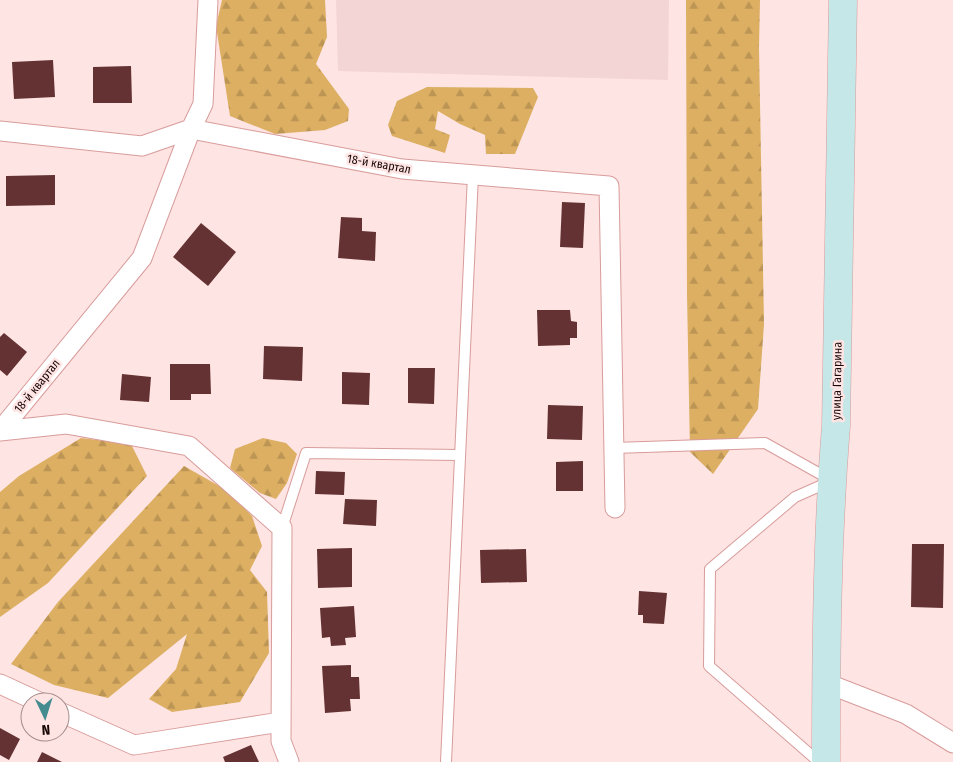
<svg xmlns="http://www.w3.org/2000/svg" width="953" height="762" viewBox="0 0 953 762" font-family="'Fira Sans Condensed',sans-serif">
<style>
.built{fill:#f2d5d4}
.forest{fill:url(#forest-firs)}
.building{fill:#643233}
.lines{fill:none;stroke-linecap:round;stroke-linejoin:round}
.lane-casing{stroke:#d89c9b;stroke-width:12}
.street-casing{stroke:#d89c9b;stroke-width:21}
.secondary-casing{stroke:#d89c9b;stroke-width:29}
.lane{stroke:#fff;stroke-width:10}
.street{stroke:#fff;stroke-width:19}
.secondary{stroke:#c6e7e8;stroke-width:28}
.labels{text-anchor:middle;stroke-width:5;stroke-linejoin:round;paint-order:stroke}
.street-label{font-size:12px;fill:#180506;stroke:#fee4e3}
</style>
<defs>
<pattern id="forest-firs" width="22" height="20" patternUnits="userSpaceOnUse" patternTransform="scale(1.25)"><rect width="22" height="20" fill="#dcaf63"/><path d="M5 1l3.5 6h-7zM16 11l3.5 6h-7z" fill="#bc9554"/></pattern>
</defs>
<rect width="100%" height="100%" fill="#fee4e3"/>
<path class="built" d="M336,0H669L668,80L338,71Z"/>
<path class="forest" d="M222,0H325L327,37L316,64L349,109L348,121L325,130L275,134L230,116L216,26Z
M686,0H760L759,48L764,324L758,409L713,474L690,452L687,294Z
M427,87L533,88L538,97L515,154H486L485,135L460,124L438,111L435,129L450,135L445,153L392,136L388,125L397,101Z
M81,438L131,444L147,476L48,583L0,617V492L19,476Z
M263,438L286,443L297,454L287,483L276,499L260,493L230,468L235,449Z
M184,466L228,491L252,516L262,546L250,570L267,592L269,653L240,702L172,712L149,699L176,669L187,634L108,698L54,685L11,664L58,602Z"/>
<path class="building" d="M53,60L55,97L14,99L12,62Z
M131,66L132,103H93V67Z
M55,175V205L6,206V176Z
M562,202L585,203L583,248L560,247Z
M341,217L362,218V231L376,232L375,261L338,258Z
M201,223L236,252L208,286L173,257Z
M537,310H570L571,321L577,322V338H570V345L538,346Z
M4,333L27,352L7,376L0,370V337Z
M264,346L303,347L302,381L263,379Z
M170,364H210L211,394H191V400H170Z
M408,368H435L434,404L408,403Z
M342,372L370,373L369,405L342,404Z
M122,374L151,377L149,402L120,400Z
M548,405L583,406L582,440L547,439Z
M583,461V491H556V462Z
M316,471L345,472L344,495L315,494Z
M345,499L377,500L376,526L343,524Z
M912,544H944L943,608L911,607Z
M352,548V587L318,588L317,549Z
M526,549L527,582L481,583L480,550Z
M639,591L667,593L664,624L643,623V615H638Z
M354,606L356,637L345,638L346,645L331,646L330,637L322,638L320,608Z
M351,665V677H359L360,699H350L351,711L325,713L322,666Z
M0,728L20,739L9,760L0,755Z
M251,745L259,762H225L223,757Z
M42,752L62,762H37Z"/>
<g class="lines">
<defs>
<path id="lane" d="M614,448L765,443L831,480
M282,528L306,453L460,455
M446,762L473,175
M819,762L709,666L710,569L795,497L829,482"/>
<path id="street" d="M191,129L402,169L609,186L615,508
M0,131L142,146L191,129
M0,431L66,424L189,446L282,528L281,741L289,762
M0,431L142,258L191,129L203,104L208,0
M826,683L906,714L953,743
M0,684L39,702
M60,712L134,745L281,722"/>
<path id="secondary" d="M826,762C826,650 827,537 836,426L843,0"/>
</defs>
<use href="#lane" class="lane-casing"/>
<use href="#street" class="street-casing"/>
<use href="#secondary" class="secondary-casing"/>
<use href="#lane" class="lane"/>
<use href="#street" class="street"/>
<use href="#secondary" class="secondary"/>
</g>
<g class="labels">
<g class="street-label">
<text transform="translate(379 164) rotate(10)" y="4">18-й квартал</text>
<text transform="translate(837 381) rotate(-89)" y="4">улица Гагарина</text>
<text transform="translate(37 386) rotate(-51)" y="4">18-й квартал</text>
</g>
</g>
<g transform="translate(45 717) rotate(176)"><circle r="24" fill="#fee4e3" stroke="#a28b8b"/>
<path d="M0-4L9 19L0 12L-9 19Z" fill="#448c90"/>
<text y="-8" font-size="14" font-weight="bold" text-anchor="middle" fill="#180506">N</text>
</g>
</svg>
